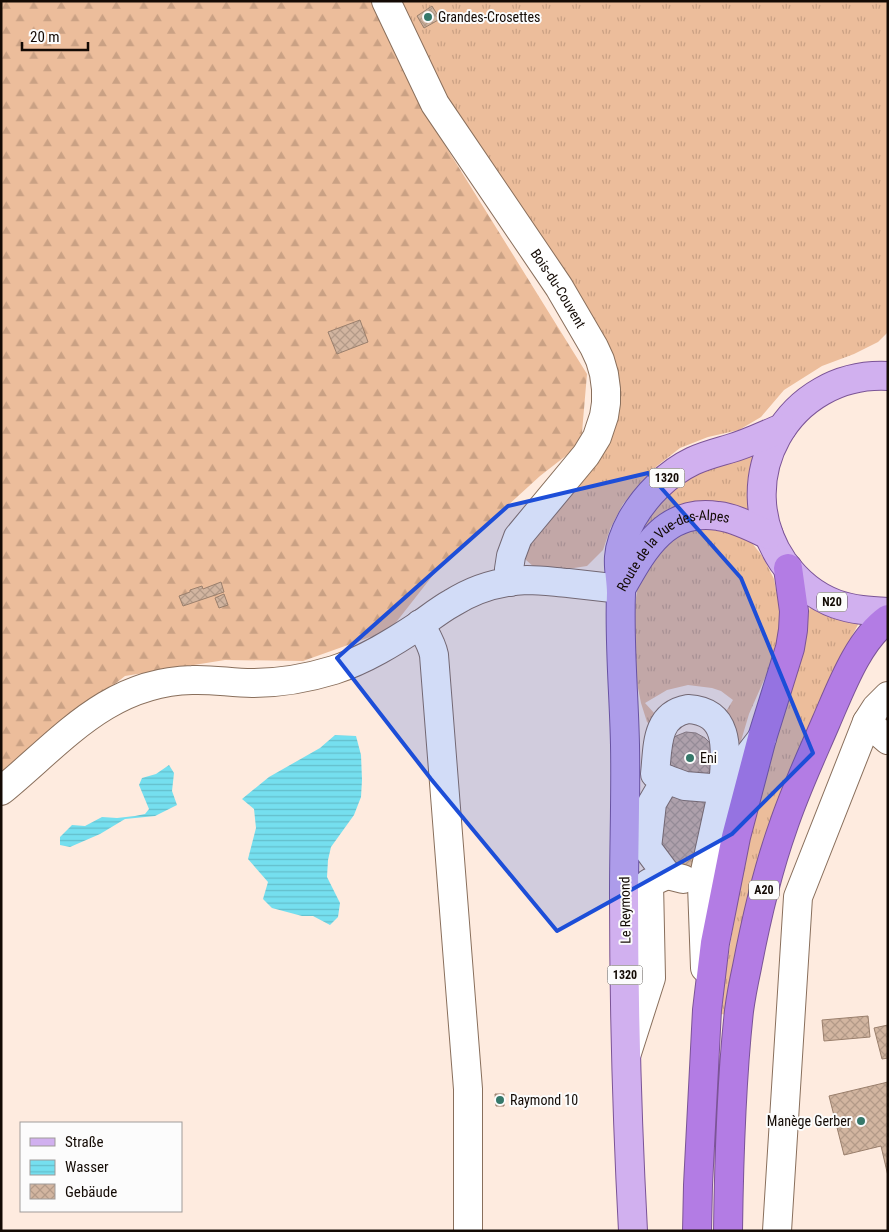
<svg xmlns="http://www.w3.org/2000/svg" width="889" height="1232" viewBox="0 0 889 1232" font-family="'Roboto Condensed',sans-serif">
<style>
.grass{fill:url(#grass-tufts)}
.forest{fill:url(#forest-firs)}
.water{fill:url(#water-rules)}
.building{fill:url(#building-cross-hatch);stroke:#9a7f6c}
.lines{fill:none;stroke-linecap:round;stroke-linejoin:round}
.minor-casing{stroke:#896f5c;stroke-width:30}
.major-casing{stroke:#7b5496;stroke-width:30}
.highway-casing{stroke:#7b5496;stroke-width:30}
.minor{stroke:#fff;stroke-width:28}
.major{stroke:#d1b0ef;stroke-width:28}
.highway{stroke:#b37ce4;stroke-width:28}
.marked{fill:#1d4ed8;fill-opacity:0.2;stroke:#1d4ed8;stroke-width:4;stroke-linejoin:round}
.poi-dot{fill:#35786a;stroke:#fcfcfc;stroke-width:2}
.labels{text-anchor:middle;stroke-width:4;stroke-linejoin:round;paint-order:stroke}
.shield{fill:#fcfcfc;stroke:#59534e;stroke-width:1}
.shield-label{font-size:12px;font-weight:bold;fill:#130a04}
.poi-label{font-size:14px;fill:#130a04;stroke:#fcfcfc;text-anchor:start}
.street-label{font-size:14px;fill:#130a04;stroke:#fcfcfc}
</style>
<defs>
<pattern id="grass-tufts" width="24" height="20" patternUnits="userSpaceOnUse" patternTransform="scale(1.25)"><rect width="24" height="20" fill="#ecbd9b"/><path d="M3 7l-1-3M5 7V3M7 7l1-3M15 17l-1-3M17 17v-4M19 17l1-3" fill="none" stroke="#caa184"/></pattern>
<pattern id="forest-firs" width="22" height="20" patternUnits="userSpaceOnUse" patternTransform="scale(1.25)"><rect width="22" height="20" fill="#ecbd9b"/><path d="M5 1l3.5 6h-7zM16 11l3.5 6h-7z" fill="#caa184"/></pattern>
<pattern id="water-rules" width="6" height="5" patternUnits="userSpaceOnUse" patternTransform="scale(1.25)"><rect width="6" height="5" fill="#75dfef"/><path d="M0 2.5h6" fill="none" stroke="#64becb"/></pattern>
<pattern id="building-cross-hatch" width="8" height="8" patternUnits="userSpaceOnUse" patternTransform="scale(1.25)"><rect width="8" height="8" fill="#d2b5a0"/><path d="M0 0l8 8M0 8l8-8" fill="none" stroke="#b39a88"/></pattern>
</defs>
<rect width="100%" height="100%" fill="#feebdf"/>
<path class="grass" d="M395,1H888V332L878,342L854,354L822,366L784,390L761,417L739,430L708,437L680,448L657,466L640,484L623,504L610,529L603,550L587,566L574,568L550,569L534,567L526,560L524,541L617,375L444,94Z
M757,450L752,515L736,507L629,554L634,528L678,477Z
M698,523L740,532L752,543L763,557L774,579L779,605L780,623L777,642L772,662L749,714L741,741L735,755L725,713L733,700L721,691L712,688L688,685L667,690L645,703L655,714L651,725L647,722L641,703L634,668L633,619L638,584L660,543Z
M811,602L861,619L844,651L803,739L769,830L728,1015L721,1014L726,970L741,879L755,814L776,735L798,662Z"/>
<path class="forest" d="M1,1H381L425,113L587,374L581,444L540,476L437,570L390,630L303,661L225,660L125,676L1,774Z"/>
<path class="water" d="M335,735L356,736L361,755L362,780L361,797L354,815L331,847L328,860L327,877L340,903L338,917L330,925L313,916H302L272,908L263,899L268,882L248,859L256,828L254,809L242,799L269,777L320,748Z
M169,765L174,773L172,791L177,805L155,816L125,819L100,834L70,847L60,845V837L72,825L85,826L102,817L117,818L135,816L145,814L149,809L139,785L142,778L156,774Z"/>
<path class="building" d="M432,6L440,19L424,28L417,16Z
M360,320L368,342L337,354L328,332Z
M221,582L224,592L183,606L179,596L190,592V590L202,586L203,589Z
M224,594L228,605L219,608L215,598Z
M686,732L696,733L705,738L712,745L711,772L703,779L668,771L670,742L676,736Z
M665,783L701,793L717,811L701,879L675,872L650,845Z
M868,1016L870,1037L824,1041L822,1020Z
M888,1025V1058L882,1059L874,1028Z
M888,1082V1176L881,1146L844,1155L829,1096Z
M495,1094H504V1106H496Z"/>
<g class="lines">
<defs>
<g id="minor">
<path id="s1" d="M386,1L435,104L559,287L594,347L600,360L604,374L606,389V403L604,416L597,437L586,455L518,537L511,556L509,569L510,582"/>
<path d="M420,624C426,635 432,644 434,655L468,1089V1231"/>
<path d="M688,709C734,712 725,756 723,789L685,786L666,779L655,774C658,747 655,715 688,709Z"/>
<path d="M867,722L888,740"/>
<path d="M666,779L652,803L647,848L667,875L683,879"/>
<path d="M1,791C61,742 107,682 192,680C212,679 232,683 252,683C280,683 308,678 334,670C365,660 394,642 421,624C431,617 441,609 452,603C474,589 501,581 527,580C541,580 555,582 568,583C586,585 603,587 621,589"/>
<path d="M705,968L702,885L723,789L762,738"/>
<path d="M627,1053L651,978L649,883L667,875"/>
<path d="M777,1231L798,897L867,722L876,708L888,696"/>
</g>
<g id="major">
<path d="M888,376C788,371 727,480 783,562C796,580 814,596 836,604C853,610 870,611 888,612"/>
<path id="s2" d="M621,589C643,550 665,508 718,516C736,518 753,528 769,535"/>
<path d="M633,1231C627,1119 624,1006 624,894C624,844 626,795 625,745C624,694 619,644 621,593C621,581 618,568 619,557C620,544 626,530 632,519C646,495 668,473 693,461C706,455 719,452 732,448C749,443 765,435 782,428"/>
</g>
<path id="highway" d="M697,1231L698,1185L707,1010L715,943L736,837L762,738L790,648L793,630L794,611L788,568
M728,1231C729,1157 731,1084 739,1011C741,996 744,981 747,967C756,920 767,872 783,827C795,791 811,757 826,722C840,690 858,640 888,619"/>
</defs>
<use href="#minor" class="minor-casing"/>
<use href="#major" class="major-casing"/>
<use href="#highway" class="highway-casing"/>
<use href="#minor" class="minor"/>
<use href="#major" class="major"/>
<use href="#highway" class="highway"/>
</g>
<path class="marked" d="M648,473L741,578L813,753L732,834L557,931L431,779L337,658L508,506Z"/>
<g class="poi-dot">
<circle cx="428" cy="17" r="5"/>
<circle cx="690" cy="758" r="5"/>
<circle cx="500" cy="1100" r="5"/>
<circle cx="861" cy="1121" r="5"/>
</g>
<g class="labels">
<g class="shield">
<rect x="649.5" y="468.5" width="35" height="19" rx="4"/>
<rect x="817" y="592.5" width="30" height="19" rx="4"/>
<rect x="749" y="880.5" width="30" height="19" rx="4"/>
<rect x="607.5" y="965.5" width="35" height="19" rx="4"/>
</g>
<g class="shield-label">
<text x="667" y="482">1320</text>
<text x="832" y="606">N20</text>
<text x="764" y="894">A20</text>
<text x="625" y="979">1320</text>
</g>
<g class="poi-label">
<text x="438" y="22">Grandes-Crosettes</text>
<text x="700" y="763">Eni</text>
<text x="510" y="1105">Raymond 10</text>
<text x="851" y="1126" text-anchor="end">Manège Gerber</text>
</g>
<g class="street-label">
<text dy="5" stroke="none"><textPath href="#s1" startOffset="336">Bois-du-Couvent</textPath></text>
<text dy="5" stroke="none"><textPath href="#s2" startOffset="71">Route de la Vue-des-Alpes</textPath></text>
<text transform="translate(625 910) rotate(-91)" y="5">Le Reymond</text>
</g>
</g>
<rect width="889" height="1232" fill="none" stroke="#130a04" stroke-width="5"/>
<rect x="20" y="1122" width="162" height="90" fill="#fcfcfc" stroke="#9f9b99"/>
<rect x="30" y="1138" width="25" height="8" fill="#d1b0ef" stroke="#9f9b99"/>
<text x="65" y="1147" font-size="15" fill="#130a04">Straße</text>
<rect x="30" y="1160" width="25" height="15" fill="url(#water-rules)" stroke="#9f9b99"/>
<text x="65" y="1172" font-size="15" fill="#130a04">Wasser</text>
<rect x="30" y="1184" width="25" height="15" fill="url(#building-cross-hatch)" stroke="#9f9b99"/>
<text x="65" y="1197" font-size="15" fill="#130a04">Gebäude</text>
<path d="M22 42v8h66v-8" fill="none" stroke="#130a04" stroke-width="2.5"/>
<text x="30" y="42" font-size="15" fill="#130a04" stroke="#fcfcfc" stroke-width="4" paint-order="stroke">20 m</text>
</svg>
